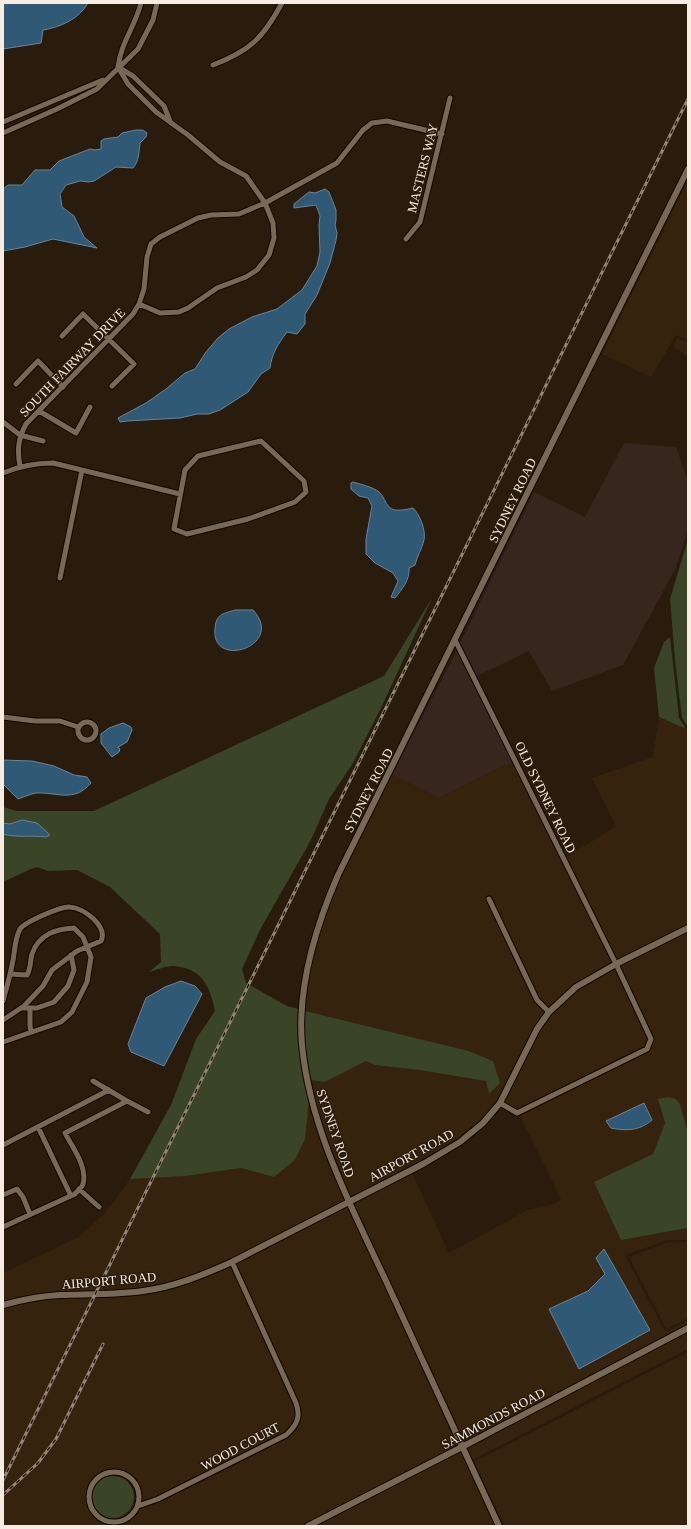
<svg xmlns="http://www.w3.org/2000/svg" width="691" height="1529" viewBox="0 0 691 1529" font-family="'Times New Roman',serif">
<style>
.commercial{fill:#36261d}
.built{fill:#35230d;fill-rule:evenodd}
.green{fill:#3a4426}
.water{fill:#2f5975;stroke:#6b8596}
.lines{fill:none;stroke-linecap:round;stroke-linejoin:round}
.minor-casing{stroke:#120600;stroke-width:7}
.tertiary-casing{stroke:#120600;stroke-width:8}
.minor{stroke:#786856;stroke-width:5}
.tertiary{stroke:#786856;stroke-width:6}
.rail-casing{stroke:#93877a;stroke-width:3}
.rail{stroke:#2a1c0c;stroke-width:1.5;stroke-dasharray:4.5;stroke-linecap:butt}
.labels{text-anchor:middle;stroke-width:3;stroke-linejoin:round;paint-order:stroke}
.street-label{font-size:13px;fill:#f6ece2;stroke:#2a1c0c}
</style>
<rect width="100%" height="100%" fill="#2a1c0c"/>
<path class="commercial" d="M624,443L676,447L688,481V529L676,568L623,665L552,691L529,651L477,676L481,685L460,643L534,492L585,517Z
M457,650L512,762L439,798L392,775Z"/>
<path class="built" d="M688,181V340L676,335L651,377L602,354Z
M677,338L688,343V357L673,346Z
M659,717L686,729L688,732V924L617,960L565,855L567,857L616,826L592,778L653,757Z
M512,762L612,963L574,984L549,1008L540,998L490,894L485,897L535,1001L545,1012L535,1028L497,1101L481,1120L458,1139L443,1148L350,1197L317,1111L311,1080L325,1082L366,1061L375,1065L420,1070L486,1081L493,1061L469,1051L305,1011L309,978L316,944L327,909L341,877L392,775L439,798Z
M688,932V1133L680,1104L676,1099L660,1106L665,1123L653,1154L594,1183L657,1234L688,1228V1240H668L628,1254L626,1257L665,1331H667L688,1321V1324L464,1442L353,1203L412,1173L449,1253L528,1210L554,1204L561,1199L520,1116L650,1051L654,1038L620,966ZM643,1103L652,1120L645,1126L634,1130L606,1121ZM605,1273L579,1369L549,1309L588,1291Z
M615,969L647,1039L644,1046L517,1110L504,1102L540,1031L551,1014L578,989Z
M309,1100L324,1146L345,1200L231,1259L201,1272L170,1282L142,1288L94,1292H59L18,1297L3,1301V1273L79,1237L107,1211L130,1179L186,1176L241,1168L274,1176L304,1139Z
M348,1206L458,1445L300,1526H3V1308L19,1304L60,1298H95L143,1294L172,1289L204,1279L231,1266L293,1404L296,1411L295,1418L291,1425L284,1432L157,1496L142,1501L141,1487L137,1479L130,1473L120,1469L111,1468L102,1471L94,1476L88,1484L86,1493V1503L90,1512L97,1519L105,1524L112,1526L122,1525L130,1521L136,1515L140,1509L160,1502L212,1477L288,1438L297,1429L301,1420L302,1411L299,1402L236,1263Z
M669,1242H688V1318L666,1329L629,1257Z
M688,1332V1349L472,1460L466,1449Z
M688,1352V1526H504L474,1462Z
M461,1451L496,1526H315Z"/>
<path class="green" d="M688,539V727L682,718L675,660L670,599Z
M432,598L381,708L353,763L329,799L311,840L261,928L242,969L246,983L287,1006L299,1009V1044L304,1079L309,1100L305,1139L295,1160L274,1177L241,1168L186,1176L130,1179L171,1105L196,1039L215,1011C210,986 202,968 173,966C166,966 156,970 149,972L161,962L160,934L110,887L77,870L48,871L37,867L31,869L3,882V834C17,838 32,835 46,837L22,820L10,825L3,823V807L17,811H94L384,676Z
M670,637L679,718L686,729L659,717L654,668L664,642Z
M305,1011L469,1051L493,1061L500,1083L489,1094L486,1081L420,1070L375,1065L366,1061L325,1082L311,1080L310,1082L305,1044Z
M668,1097L676,1099L680,1104L688,1133V1228L621,1240L594,1182L653,1154L665,1123L658,1099Z
M92 1497a21 21 0 1 1 42 0a21 21 0 1 1-42 0Z"/>
<path class="water" d="M3,3H88C79,19 61,27 43,30L41,43L3,49Z
M136,130H143L147,133L146,137L140,143C139,152 139,161 133,168L116,167L94,181L88,182L80,181L66,185L60,194L62,207L74,216L84,237L97,248L53,239L25,247L3,251V189L8,185H22L35,170H50L59,161L90,149L95,150L101,149V141L104,139L118,137L122,133Z
M325,189L329,192L336,210V220L335,225L337,233L336,240L330,263L317,295L305,314V324L297,334L287,332C278,344 272,353 270,368L261,374L248,392L220,410L209,414H197L180,418L127,421L120,422L118,418L146,403L166,389L185,373L195,369L206,352L218,338L229,329L252,317L277,309L302,290L317,266L320,252L319,225L320,216L316,205L294,208V204L309,192L315,193Z
M353,482C360,484 373,487 379,492C384,496 385,503 389,507C395,513 407,509 413,508C420,515 426,530 424,540C422,549 417,556 415,565L409,568C410,580 402,589 395,598L391,597L398,581L393,573L375,563L366,554V539L372,506L368,498L359,496L351,489V483Z
M235,610H253C286,646 211,670 215,629C216,614 222,614 235,610Z
M123,723L131,727L132,730L127,742L118,747L120,749L119,752L112,757L101,743V734L109,728Z
M3,760L32,761L54,766L74,775L87,777L91,783C74,803 57,792 36,793C30,794 24,797 18,799L3,784Z
M22,820L37,823L50,835L46,837C32,835 17,838 3,834V823L10,824Z
M181,981L195,986L202,994L164,1066L131,1052L128,1044L146,998L165,987Z
M644,1103L652,1120C639,1131 627,1131 611,1128L606,1121Z
M604,1249L650,1330L579,1369L549,1309L588,1291L605,1274L596,1258Z"/>
<g class="lines">
<defs>
<path id="minor" d="M213,65C251,50 263,38 282,3
M118,67L128,84L156,112L188,135L220,162L246,176L265,203L273,223L274,238L269,255L257,270L246,277L217,288L188,308L179,312L160,313L139,304
M118,67L133,76L164,106L170,121
M118,67C121,42 135,27 141,3
M3,122L103,80
M3,133L57,109L97,89L138,49L153,20L157,3
M406,239L420,222L450,98
M62,336L83,314L134,364L112,386
M16,384L38,361L63,387
M39,411L76,433L90,407
M3,422L20,435L43,441
M261,441L304,481L306,492L295,502L248,519L187,534L174,529L185,470L198,456Z
M20,466C17,450 18,439 26,424L133,314L139,304L144,289L147,257L151,244L160,237L198,218L211,215L239,214L265,203L337,163L363,130L372,123L387,121L442,134
M3,473C20,466 34,463 53,463L180,494
M60,578L82,470
M455,640L616,964L651,1039L647,1049L517,1113L500,1103
M3,717L35,721H60L78,727
M78 731a9 9 0 1 1 18 0a9 9 0 1 1-18 0Z
M489,899L537,1000L549,1012
M3,1001C6,989 10,977 12,965C15,954 14,940 20,929C25,922 61,906 70,907C84,908 108,926 101,941L77,951L52,970L43,986L24,1006L3,1020
M22,1008H37L54,1002L68,986L74,970L71,955
M30,1008V1026L31,1031
M3,1042L61,1022L72,1012L87,982L91,957L83,937L74,928C56,929 39,934 32,954C30,961 31,968 27,975L10,974
M93,1081L127,1101L148,1112
M38,1127L71,1196
M3,1145L109,1090
M79,1189L99,1207
M3,1195L17,1189L23,1197L30,1214
M3,1227L75,1194C77,1191 82,1188 83,1184C88,1167 72,1147 65,1133L127,1101
M89 1497a25 25 0 1 1 50 0a25 25 0 1 1-50 0Z
M138,1506L158,1499L286,1435C297,1425 301,1417 296,1403L232,1262"/>
<path id="tertiary" d="M3,1305C21,1300 41,1296 60,1295C88,1294 115,1295 143,1291C174,1287 203,1275 232,1262L423,1164L460,1142L483,1123L500,1103L537,1029L549,1012L576,987L616,964L688,928
M308,1526L462,1447L688,1328
M499,1526C461,1445 424,1363 386,1281C351,1206 310,1129 302,1045C297,987 315,928 338,875L688,169"/>
</defs>
<use href="#minor" class="minor-casing"/>
<use href="#tertiary" class="tertiary-casing"/>
<use href="#minor" class="minor"/>
<use href="#tertiary" class="tertiary"/>
<defs>
<path id="rail" d="M3,1480L688,99
M3,1495L38,1463L56,1439L103,1344"/>
</defs>
<use href="#rail" class="rail-casing"/>
<use href="#rail" class="rail"/>
</g>
<g class="labels">
<g class="street-label">
<text transform="translate(422 168) rotate(-76)" y="5">MASTERS WAY</text>
<text transform="translate(72 362) rotate(-46)" y="5">SOUTH FAIRWAY DRIVE</text>
<text transform="translate(512 500) rotate(-64)" y="5">SYDNEY ROAD</text>
<text transform="translate(368 790) rotate(-63)" y="5">SYDNEY ROAD</text>
<text transform="translate(546 797) rotate(64)" y="5">OLD SYDNEY ROAD</text>
<text transform="translate(336 1133) rotate(71)" y="5">SYDNEY ROAD</text>
<text transform="translate(411 1155) rotate(-29)" y="5">AIRPORT ROAD</text>
<text transform="translate(109 1280) rotate(-5)" y="5">AIRPORT ROAD</text>
<text transform="translate(493 1418) rotate(-28)" y="5">SAMMONDS ROAD</text>
<text transform="translate(240 1446) rotate(-28)" y="5">WOOD COURT</text>
</g>
</g>
<rect width="691" height="1529" fill="none" stroke="#f6ece2" stroke-width="8"/>
</svg>
